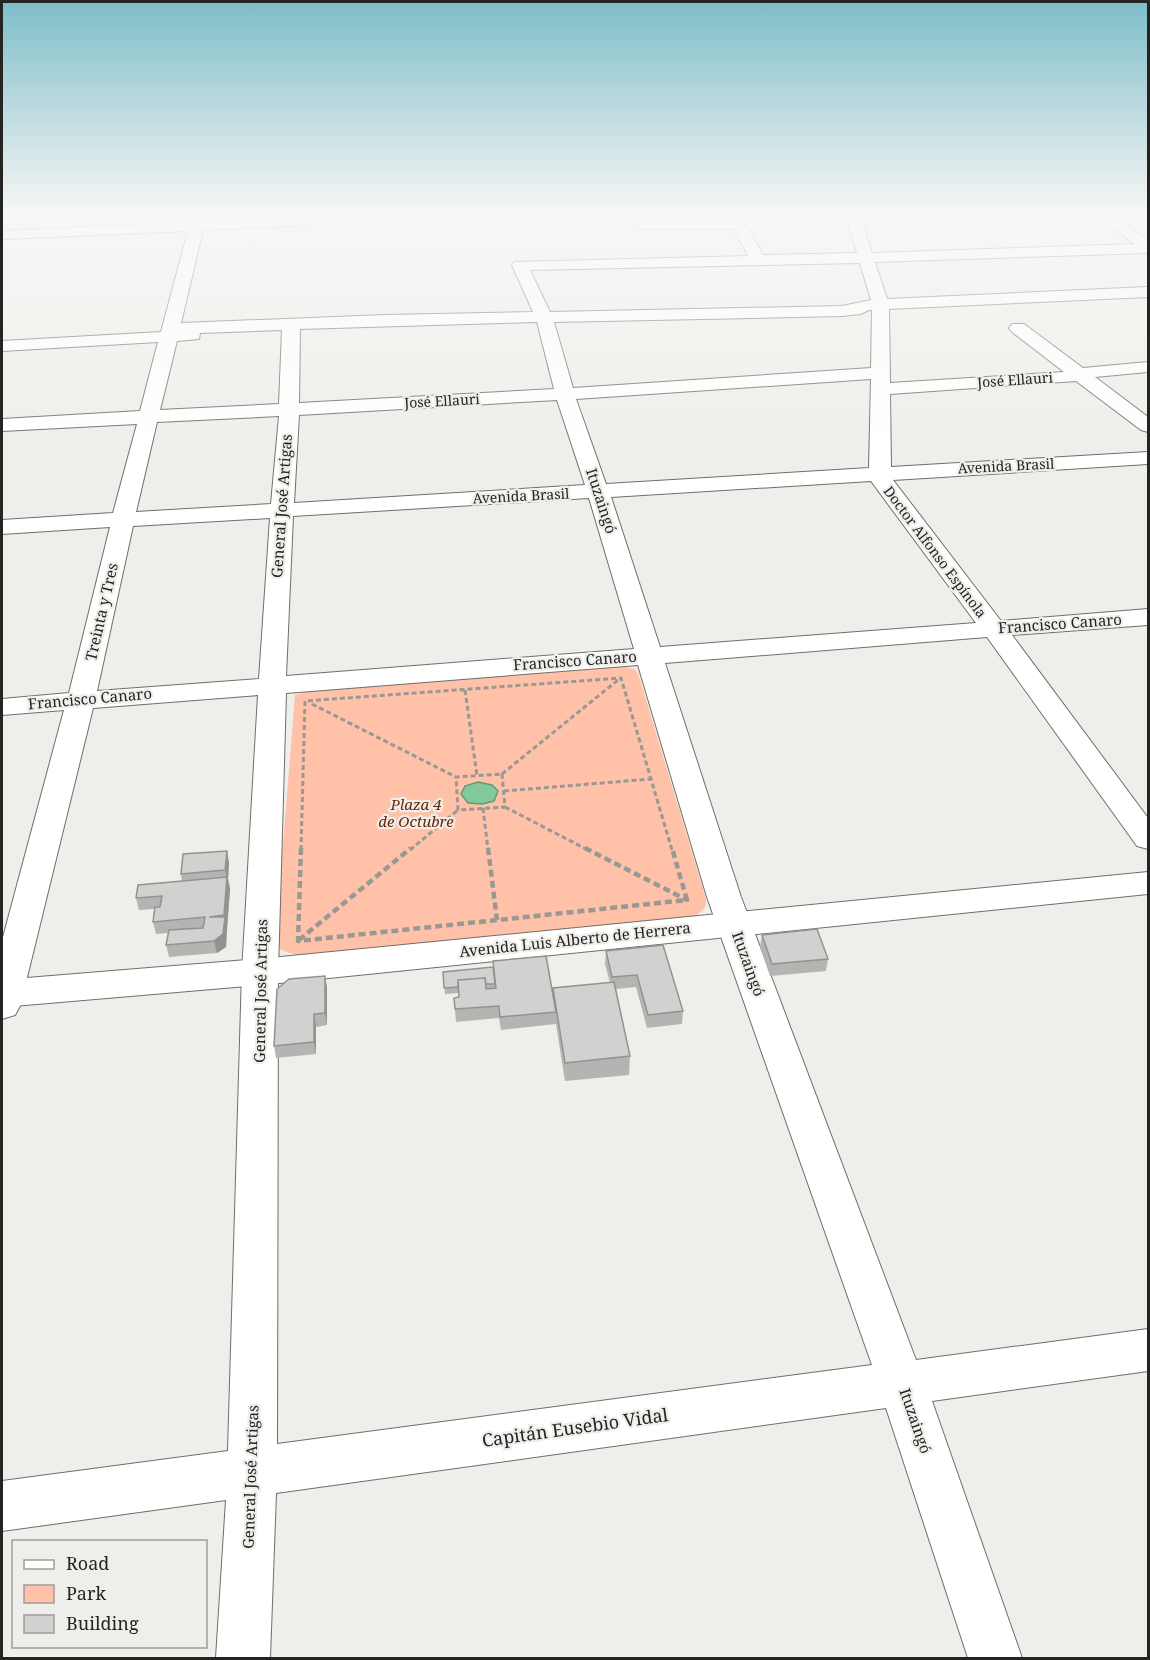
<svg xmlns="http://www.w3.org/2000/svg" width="1150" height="1660" viewBox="0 0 1150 1660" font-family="'Noto Serif',serif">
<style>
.green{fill:#ffc1a8}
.water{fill:#80cb99;stroke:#649975;stroke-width:1.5}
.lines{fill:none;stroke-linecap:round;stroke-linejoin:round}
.minor-casing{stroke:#6f6e6b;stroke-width:2}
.major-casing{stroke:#6f6e6b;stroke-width:2}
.path-far2{stroke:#989895;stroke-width:2;stroke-dasharray:3 1.5;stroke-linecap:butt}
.path-far1{stroke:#989895;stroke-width:3;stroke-dasharray:5 3;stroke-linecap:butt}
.path{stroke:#989895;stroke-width:4.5;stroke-dasharray:7 4;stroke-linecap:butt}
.minor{fill:#fff;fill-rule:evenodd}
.major{fill:#fff;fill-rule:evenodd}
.wall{fill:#b4b5b2}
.shaded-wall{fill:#929391}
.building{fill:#d1d2cf;stroke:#929391;stroke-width:1.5}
.labels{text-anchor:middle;stroke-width:4.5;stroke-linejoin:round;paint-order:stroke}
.far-street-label{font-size:14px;fill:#242422;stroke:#efeeea}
.street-label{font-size:15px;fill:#242422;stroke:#efeeea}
.park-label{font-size:15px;font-style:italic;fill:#6b2603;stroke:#efeeea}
.near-street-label{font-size:18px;fill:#242422;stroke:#efeeea}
</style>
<rect width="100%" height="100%" fill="#efeeea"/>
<path class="green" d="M620,666L634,669L638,673L706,899C707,910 700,913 691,918L296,955L281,950L275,943L295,695L304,692Z"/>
<path class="water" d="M478,782L492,785L498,791L494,801L482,804L468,803L461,794L465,786Z"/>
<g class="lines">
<defs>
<path id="minor" d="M192,216H206L205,222L314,217L321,221L314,225L203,230L181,323L385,315L533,312L512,265L514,262L748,256L734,229H636L634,226L641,222H742L747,226L763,255L857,253L846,216H860L872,253L1135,244L1096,216H1112L1148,240V253L875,262L887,299L1148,287V297L889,309L890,383L1064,372L1012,332L1009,328L1012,324H1024L1083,368L1148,362V372L1095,377L1148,417V432L1141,430L1076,381L890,394L891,467L1148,452V464L893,480L1001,621L1148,609V625L1012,635L1148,818V849L1137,846L987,637L665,663L741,897L916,1360L1148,1329V1371L932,1401L1022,1658H968L886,1408L276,1493L270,1658H216L226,1500L2,1531V1481L228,1451L242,972L258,695L93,708L20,1006L15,1015L2,1019V941L64,710L2,715V699L69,693L110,527L2,534V520L113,513L137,424L2,431V419L140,411L158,342L2,351V341L161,332L188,231L2,239V231L190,222ZM860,263L871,300L842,306L550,312L530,270ZM869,310H872L871,368L573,388L554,322L842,316L861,314ZM537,322L554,389L299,403L300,329ZM282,330L279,404L160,410L177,341L199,339L200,333ZM871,379L869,468L606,484L576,399ZM557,400L585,485L294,503L299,415ZM279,416L271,504L136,512L157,422ZM871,481L976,623L660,647L611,497ZM589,498L634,649L286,676L293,516ZM270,518L259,679L97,691L133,526ZM638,665L707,897L872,1365L277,1444L278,972L286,693Z"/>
<path id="major" d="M1148,872V894L260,985L2,1007V980L260,959Z"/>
</defs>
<use href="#minor" class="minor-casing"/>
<use href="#major" class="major-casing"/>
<path class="path-far2" d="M758,224L835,222"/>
<path class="path-far1" d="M465,690L477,776
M312,704L456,777
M502,774L618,680
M502,774L505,807L458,810L456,777Z
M504,791L651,779
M505,807L588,850
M483,808L488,850
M301,850L305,701L621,678L672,850
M410,850L458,810"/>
<path class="path" d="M301,848L298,941L687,900L672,848
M488,848L497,920
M585,848L687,900
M299,940L411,848"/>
<use href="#minor" class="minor"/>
<use href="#major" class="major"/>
</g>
<path class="wall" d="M227,851L229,863L228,879L230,889L226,947L217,953L169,957L166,945L168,933L156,934L153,922L154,909L139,910L136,898L182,881L181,874Z
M762,935L828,959L826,971L770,976L760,947Z
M663,945L683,1011L682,1024L647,1028L636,987L616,989L630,1056L629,1075L565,1081L556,1024L501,1030L499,1018L456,1022L454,998L459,997V993L445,994L443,972L553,995V988L610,983L605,964L606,951Z
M325,976L327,988V1025L316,1027V1054L276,1058L274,1046Z"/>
<path class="shaded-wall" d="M227,851L229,863L228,879L230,889L227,928L224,915L227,880L225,870Z
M225,917L227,929L226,947L217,953L214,941Z
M325,976L327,988V1025L325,1013Z
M314,1014L316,1027V1054L314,1042Z"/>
<path class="building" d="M227,851L225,870L181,874L183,854Z
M227,877L224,915L209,917H225L223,934L214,941L166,945L169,930L203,928L205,917L153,922L155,907H160L162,896L136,898L138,885Z
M817,929L828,959L772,964L762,935Z
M663,945L683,1011L648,1015L637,975L612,977L606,951Z
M546,956L556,1012L500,1017L499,1006L455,1009L454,998L459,997L458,980L485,978L486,989L496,988L493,961Z
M493,967L495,984H486L485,978L458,980V987L444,988L443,972Z
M325,976V1013L314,1014V1042L274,1046L277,989L289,979Z
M614,982L630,1056L565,1063L553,988Z"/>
<linearGradient id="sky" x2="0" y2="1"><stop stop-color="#7ebdc8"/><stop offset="0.48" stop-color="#f8f7f6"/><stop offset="1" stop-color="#f8f7f6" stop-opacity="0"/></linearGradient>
<rect width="1150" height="448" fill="url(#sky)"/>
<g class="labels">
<g class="far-street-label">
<text transform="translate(1015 380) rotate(-4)" y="5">José Ellauri</text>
<text transform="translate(442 401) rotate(-3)" y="5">José Ellauri</text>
<text transform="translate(1006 466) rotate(-3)" y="5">Avenida Brasil</text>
<text transform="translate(521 496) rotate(-3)" y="5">Avenida Brasil</text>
<text transform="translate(935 552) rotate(53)" y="5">Doctor Alfonso Espínola</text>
</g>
<g class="street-label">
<text transform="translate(601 501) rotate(72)" y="5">Ituzaingó</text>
<text transform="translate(282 506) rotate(-86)" y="5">General José Artigas</text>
<text transform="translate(102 612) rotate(-77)" y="5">Treinta y Tres</text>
<text transform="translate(1060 624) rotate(-4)" y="5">Francisco Canaro</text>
<text transform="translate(575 661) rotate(-4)" y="5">Francisco Canaro</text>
<text transform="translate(90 699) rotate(-5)" y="5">Francisco Canaro</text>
<text transform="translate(575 940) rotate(-6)" y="5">Avenida Luis Alberto de Herrera</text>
<text transform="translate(748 964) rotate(70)" y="5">Ituzaingó</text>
<text transform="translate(261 991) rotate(-89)" y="5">General José Artigas</text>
<text transform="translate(915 1421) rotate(71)" y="5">Ituzaingó</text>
<text transform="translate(251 1477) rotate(-88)" y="5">General José Artigas</text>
</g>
<g class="park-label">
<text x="416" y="810">Plaza 4<tspan x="416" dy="17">de Octubre</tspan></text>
</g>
<g class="near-street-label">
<text transform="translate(575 1428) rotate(-8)" y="6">Capitán Eusebio Vidal</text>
</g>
</g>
<rect width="1150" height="1660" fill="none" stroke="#242422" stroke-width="6"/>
<rect x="12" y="1540" width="195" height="108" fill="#efeeea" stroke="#9e9d9a" stroke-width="1.5"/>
<rect x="24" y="1560" width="30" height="9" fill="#ffffff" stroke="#9e9d9a" stroke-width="1.5"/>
<text x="66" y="1570" font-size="18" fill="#242422">Road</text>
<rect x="24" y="1585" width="30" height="18" fill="#ffc1a8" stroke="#9e9d9a" stroke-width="1.5"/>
<text x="66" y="1600" font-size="18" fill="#242422">Park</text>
<rect x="24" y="1615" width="30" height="18" fill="#d1d2cf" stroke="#9e9d9a" stroke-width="1.5"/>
<text x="66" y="1630" font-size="18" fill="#242422">Building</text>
</svg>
